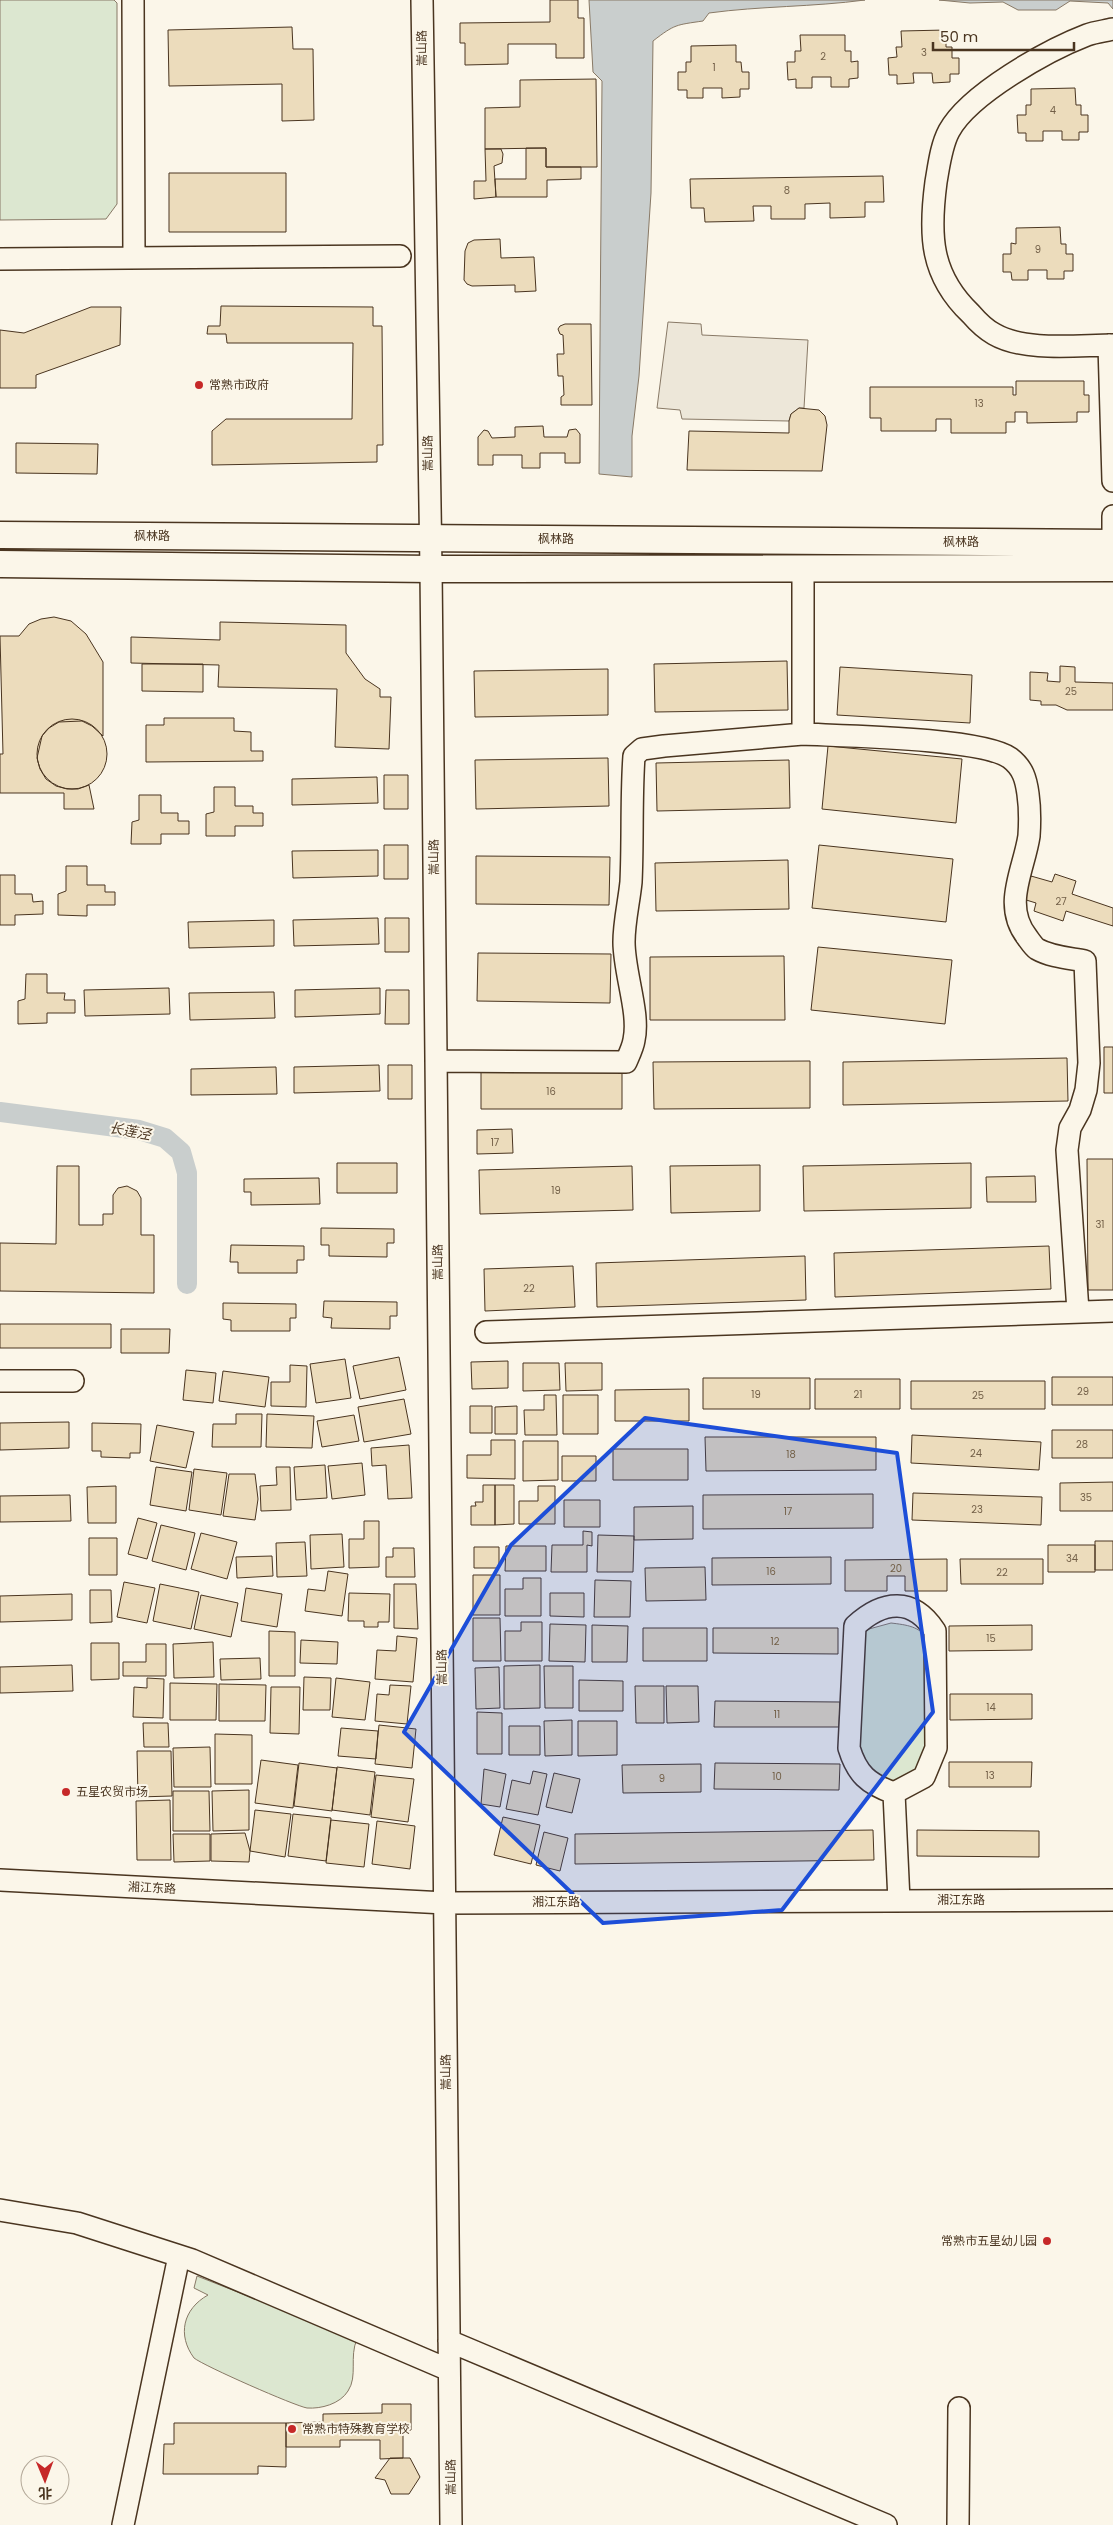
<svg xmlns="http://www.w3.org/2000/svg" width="1113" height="2525" viewBox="0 0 1113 2525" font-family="Poppins,'Noto Sans SC',sans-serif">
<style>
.green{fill:#dce7d0;stroke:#887966}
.parking{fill:#ede7d9;stroke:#887966}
.water{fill:#c9cecd;stroke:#887966}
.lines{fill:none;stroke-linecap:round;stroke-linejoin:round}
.canal{stroke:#c9cecd;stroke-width:20}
.building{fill:#ecdcbc;stroke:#4a3520}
.minor-casing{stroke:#4a3520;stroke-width:24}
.major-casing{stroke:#4a3520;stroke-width:29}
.minor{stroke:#fbf6e9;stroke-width:21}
.major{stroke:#fbf6e9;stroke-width:26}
.marked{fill:#1d4ed8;fill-opacity:0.2;stroke:#1d4ed8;stroke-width:4;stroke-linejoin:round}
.poi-dot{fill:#c62828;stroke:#fbf6e9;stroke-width:2}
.labels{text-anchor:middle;stroke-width:4;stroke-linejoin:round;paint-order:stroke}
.number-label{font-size:10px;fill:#725f47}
.street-label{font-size:12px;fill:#4a3520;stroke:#fbf6e9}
.poi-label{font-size:12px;fill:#4a3520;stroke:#fbf6e9;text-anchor:start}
.water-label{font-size:14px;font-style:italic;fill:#4a3520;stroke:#fbf6e9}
</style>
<rect width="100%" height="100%" fill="#fbf6e9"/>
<path class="green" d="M0,0H114L117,3V204L106,219L0,220Z
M891,1623C907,1625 919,1626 929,1640L927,1744L917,1770L904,1778L891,1781L868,1772L858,1748L860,1636L869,1629Z
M197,2276L357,2339C349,2357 358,2376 348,2391C340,2404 321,2409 307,2408C295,2406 204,2366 194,2358C177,2335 183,2309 208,2295L194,2288Z"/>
<path class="parking" d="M668,322L701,324L702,335L808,340L804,408H799L791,414L789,421L682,419L680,410L657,408Z"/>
<path class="water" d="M589,0H865C813,7 760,6 709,13L703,21C676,25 675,24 653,41L651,193L639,376L632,436V477L599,474L602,81L593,72Z
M939,0H1113V9L1108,3L1070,1L1056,10H1018L1003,2L970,3Z"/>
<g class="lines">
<path class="canal" d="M0,1112L139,1130L165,1138L181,1152L187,1173V1284"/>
</g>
<path class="building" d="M550,0H578V18H584V58H556V44H508V64L465,65V43H460V23L550,22Z
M292,27L293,49H313L314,120L282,121V84L169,86L168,30Z
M946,30V47H952V58H959V74H950V82L933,83L932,73H913L914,83L897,84V75H889L888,58L897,57L896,47H902L901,31Z
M800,35H845V51H851V62L858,61V78L849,79V87H831V77H812V88H796V79L788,80L787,62H795V51H801Z
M736,45V62H741L742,72H749V89H740V97L722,98V88H703V98H687V90H678V72H686V62H691V46Z
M596,79L597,167H546V148L485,149V108L520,107V80Z
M1075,88L1076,105H1081V115H1088V132H1079V140H1062V131H1043V141H1026V133H1018L1017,115H1026V105H1031V89Z
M526,148H546V167H581V179L547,180V197H496L495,179H526Z
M485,149H501L503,154L502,163L494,166L496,197L474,199V181H486Z
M169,173H286V232H169Z
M883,176L884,202H865V217L830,218V203L805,204V219H771V206H753L754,221L705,222L704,208H691L690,179Z
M1060,227L1061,244H1066V254H1073V271H1064V279H1047V270H1028V280H1012L1011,272H1003V254H1011V243L1016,244V228Z
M500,239L501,258L534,257L536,291L515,292V285L472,286L467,284L464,280L465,251L468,243L474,240Z
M221,306L373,307V326H382L383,445H377V462L212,465V431L226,419H352L353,343H227L226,334H207L208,326H220Z
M91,307H121L120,345L36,375V388H0V330L24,333Z
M565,324H591L592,405H561V397L564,395L563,376H558L557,354H564L563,335L560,334L558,329L560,326Z
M1016,381H1084V395H1089V412H1077V422L1027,423V412H1015V422H1006V433H951V419H936V431H881V418H870V387H1013V395H1016Z
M799,408L819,410L825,416L827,425L822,471L687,470L689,431L789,433V421L791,414Z
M543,426L544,437H567L569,430L576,429L580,434V463H565V453H540V468H522V455H493V465H478V437L484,430L488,431L492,438L515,437V427Z
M16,443L98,444L97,474L16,473Z
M54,617L71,621L86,634L103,662V736L92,726L82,721L59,722L49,728L42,736L37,758L40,769L46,779L56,786L67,789H78L89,785L94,809H64V793H0V754H3L0,636H19L29,624L41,619Z
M220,622L346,625V653L365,679L380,689V697H391L389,749L335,747L337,689L218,687L219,665L131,663V637L220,640Z
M787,661L788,710L655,712L654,664Z
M142,664H203V692L142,691Z
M1060,666L1075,667V682L1113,683V710H1067L1056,705H1041V701L1030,700V672L1048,673L1047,681L1060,682Z
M840,667L972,675L970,723L837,715Z
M608,669V715L475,717L474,671Z
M164,718H234V731L251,732V751H263V761L146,762V725H164Z
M37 754a35 35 0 1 1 70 0a35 35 0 1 1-70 0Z
M828,746L962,759L956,823L822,809Z
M608,758L609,806L476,809L475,760Z
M789,760L790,808L657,811L656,763Z
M384,775H408V809H384Z
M377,777L378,803L292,805V779Z
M214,787H235V806H253V813H263V826H235V836H206V814L214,812Z
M139,795H161V813H178V821H189V834H161V844H131L132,822L139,820Z
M384,845H408V879H384Z
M819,845L953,859L946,922L812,908Z
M378,850V876L293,878L292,851Z
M476,856L610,857L609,905L476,904Z
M788,860L789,909L656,911L655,863Z
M66,866H87V885H105V892H115V905H87V916L58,915V894L66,891Z
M1055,874L1076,881L1072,894L1113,908V926L1066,911L1063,921L1034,911L1036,903L1023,899L1031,876L1052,882Z
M0,875H15V894H32L33,902L43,901V914L15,915V925H0Z
M378,918L379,944L294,946L293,920Z
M385,918H409V952H385Z
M274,920V946L189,948L188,922Z
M818,947L952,960L945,1024L811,1010Z
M478,953L611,954L610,1003L477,1001Z
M784,956L785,1020H650V957Z
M26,974H47V993H65L64,1000H75V1013H47V1023L18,1024V1001L25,999Z
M169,988L170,1014L85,1016L84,990Z
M380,988V1014L295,1017V990Z
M386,990H409V1024H385Z
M274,992L275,1018L190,1020L189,993Z
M1104,1047H1113V1093H1104Z
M1067,1058L1068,1101L843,1105V1062Z
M810,1061V1108L654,1109L653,1062Z
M379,1065L380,1091L294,1093V1067Z
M388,1065H412V1099H388Z
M276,1067L277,1094L191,1095V1069Z
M481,1072H622V1109H481Z
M512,1129L513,1153L477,1154V1130Z
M1087,1159H1113V1290H1088Z
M337,1163H397V1193H337Z
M971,1163V1208L804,1211L803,1166Z
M760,1165V1211L671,1213L670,1166Z
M57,1166H79V1225H103V1214H113V1195L118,1188L127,1186L137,1191L141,1198V1235H154V1293L0,1291V1243L56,1244Z
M632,1166L633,1210L480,1214L479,1170Z
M1035,1176L1036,1202H987L986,1177Z
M319,1178L320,1204L251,1205V1192H244V1179Z
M321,1228L394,1229V1243H387V1257L329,1256V1245H321Z
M231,1245L304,1246V1260H297V1273H238V1262H230Z
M1049,1246L1051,1289L835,1297L834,1253Z
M805,1256L806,1300L597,1307L596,1263Z
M573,1266L575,1307L485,1311L484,1269Z
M324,1301L397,1302V1316H390V1329L331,1328L332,1318L323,1317Z
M223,1303L296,1304V1318H290V1331H231V1320L223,1319Z
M0,1324H111V1348H0Z
M121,1329H170L169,1353H121Z
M399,1357L406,1390L360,1399L353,1366Z
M345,1359L351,1398L316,1403L310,1364Z
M508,1361V1388L472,1389L471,1362Z
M523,1363H559L560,1390L523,1391Z
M565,1363H602V1390L566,1391Z
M290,1365L307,1366L306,1407L271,1406V1382H290Z
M186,1370L216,1373L213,1403L183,1400Z
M223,1371L269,1377L265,1407L219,1401Z
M1052,1377H1113V1405H1052Z
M703,1378H810V1409H703Z
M815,1379H900V1409H815Z
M911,1381H1045V1409H911Z
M689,1389V1421H615V1390Z
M544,1395H556L557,1435H525L524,1410H544Z
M563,1395H598V1434H563Z
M404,1399L411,1434L364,1442L358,1407Z
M470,1406H492V1433H470Z
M517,1406V1434H495V1407Z
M236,1414H262L261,1447H212L213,1424H236Z
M267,1414L314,1416L312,1448L266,1447Z
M354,1415L359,1441L322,1447L317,1421Z
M69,1422V1448L0,1450V1423Z
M92,1423L141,1424L140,1453H130V1458L101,1457V1451H92Z
M157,1425L194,1432L186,1468L150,1461Z
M1052,1430H1113V1458H1052Z
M912,1435L1041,1442L1039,1470L911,1463Z
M705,1437H876V1470L706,1471Z
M491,1440H515V1479L467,1478V1455H491Z
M523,1441H558V1480L523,1481Z
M409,1445L412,1498L388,1499L386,1465L372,1466L371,1448Z
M613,1449H688V1480H613Z
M562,1456H596V1481H562Z
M362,1463L365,1495L332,1499L328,1466Z
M325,1465L327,1498L296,1500L294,1467Z
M156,1467L192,1472L186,1511L150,1505Z
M276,1467H290L291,1510L261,1511L260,1486L277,1485Z
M194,1469L227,1473L221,1515L189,1510Z
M229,1474H255L258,1499L255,1520L223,1516Z
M1113,1482V1511H1060V1483Z
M483,1485H495V1525H471V1506H476L475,1502H483Z
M495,1485H514V1524L495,1525Z
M116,1486V1523H88L87,1487Z
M538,1486H555V1524H519V1501H538Z
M913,1493L1042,1497L1041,1525L912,1520Z
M873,1494V1528L703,1529V1495Z
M70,1495L71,1521L0,1522V1496Z
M564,1500H600V1527H564Z
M693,1506V1539L634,1540V1507Z
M138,1518L157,1523L147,1559L128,1554Z
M364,1521H379V1567L349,1568V1539H364Z
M161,1525L195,1533L186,1570L152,1561Z
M583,1531L592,1532V1546L587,1545V1572H551L552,1545H583Z
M201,1533L237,1542L227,1579L191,1569Z
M342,1534L344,1567L311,1569L310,1535Z
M598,1535L634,1536L633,1572H597Z
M89,1538H117V1575H89Z
M1095,1541H1113V1570H1095Z
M305,1542L307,1576L277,1577L276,1543Z
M1048,1545H1095V1572H1048Z
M506,1546H546V1571H505Z
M474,1547H499V1568H474Z
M393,1548H414L415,1577H386V1557H393Z
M272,1556L273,1576L237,1578L236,1557Z
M831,1557V1584L712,1585V1558Z
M947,1559V1591H905V1576H887V1591H845V1560Z
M960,1559H1043V1584H961Z
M705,1567L706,1600L646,1601L645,1568Z
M328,1571L348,1574L342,1616L305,1611L308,1589L325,1591Z
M473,1575H500V1615H473Z
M523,1578H541V1616H505V1589H523Z
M595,1580L631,1581L630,1617H594Z
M124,1582L155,1588L147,1623L117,1617Z
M160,1584L199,1592L191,1629L153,1621Z
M394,1584H416L418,1629L394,1628Z
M246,1588L282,1594L277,1627L241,1621Z
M90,1590H111L112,1622L90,1623Z
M349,1593L390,1594L389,1622H378V1627H364V1621H348Z
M550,1593H584V1617L550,1616Z
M72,1594V1620L0,1622V1596Z
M201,1595L238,1603L231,1637L194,1629Z
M473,1618H500L501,1661H473Z
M521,1622H542V1661H505V1631H521Z
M550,1624L586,1625L585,1662L549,1661Z
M592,1625L628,1626L627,1662H592Z
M1032,1625V1650L949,1651V1626Z
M643,1628H707V1661H643Z
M713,1628H838V1654L713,1653Z
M269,1631L295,1632V1676H269Z
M397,1636L417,1638L413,1682L375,1679L377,1650L396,1651Z
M301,1640L338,1642L337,1664L300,1663Z
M213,1642L214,1677L174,1678L173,1644Z
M91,1643H119V1679L91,1680Z
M146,1644H166V1676H123V1662H146Z
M260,1658L261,1679L221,1680L220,1659Z
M72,1665L73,1691L0,1693V1667Z
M540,1665V1708L504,1709V1666Z
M544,1666H573V1708H545Z
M499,1667L500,1708L476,1709L475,1668Z
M304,1677L331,1678L330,1710H303Z
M147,1678L164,1679L163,1718L133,1717L134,1687L147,1688Z
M336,1678L370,1682L365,1720L332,1717Z
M579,1680L623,1681V1711H579Z
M170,1683L217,1684L216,1720H170Z
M219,1684L266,1685L265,1721H219Z
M390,1685L411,1686L407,1724L375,1721L377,1694L389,1695Z
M635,1686H664V1723H636Z
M666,1686H698L699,1722L667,1723Z
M271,1687H300L299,1734L270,1733Z
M950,1694H1032V1719L950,1720Z
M715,1701L840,1702L839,1727H714Z
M477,1712L502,1713V1754H477Z
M572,1720V1755L545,1756L544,1721Z
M578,1721H617V1755L578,1756Z
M143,1723H168L169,1747H144Z
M379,1725L416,1729L412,1768L375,1764Z
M509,1726H540V1755H509Z
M341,1728L378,1731L376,1759L338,1756Z
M215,1734L252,1735V1784H215Z
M210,1747L211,1787H174L173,1748Z
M137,1751H171L172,1796L138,1797Z
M261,1760L298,1765L293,1808L255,1803Z
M949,1762H1032L1031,1787H949Z
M299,1763L337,1768L332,1811L294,1806Z
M715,1763L840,1764L839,1790L714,1789Z
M701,1764V1792L623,1793L622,1765Z
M337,1767L375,1772L370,1815L332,1810Z
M484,1769L506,1774L500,1807L481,1804Z
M533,1771L547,1774L538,1815L506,1809L512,1780L530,1784Z
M554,1773L580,1779L572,1813L546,1807Z
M376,1775L414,1779L408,1822L371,1817Z
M249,1790V1830L213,1831L212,1791Z
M173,1791H209L210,1831H173Z
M170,1800L171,1860H137L136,1801Z
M255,1810L291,1814L285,1857L250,1851Z
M293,1814L331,1818L326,1861L288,1856Z
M503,1817L540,1825L531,1864L494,1855Z
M331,1820L369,1824L364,1867L326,1863Z
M377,1821L415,1826L410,1869L372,1864Z
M873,1830L874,1860L575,1864V1834Z
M917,1830L1039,1831V1857L917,1856Z
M544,1832L568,1838L560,1871L536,1865Z
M245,1833L250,1851L249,1862L211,1861V1834Z
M173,1834H210V1861L174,1862Z
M382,2404H411V2430H403V2458L380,2459V2440H340V2447H286V2423L323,2422V2414L382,2413Z
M174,2423H286V2467L258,2466V2474H163L164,2444H174Z
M390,2458H410L420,2477L409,2494H391L385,2480L375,2478Z"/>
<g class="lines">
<defs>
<path id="minor" d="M133,0L134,258
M422,0L431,569L451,2525
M1113,29C1105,31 1095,32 1087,35C1048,50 969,94 949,131C941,146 939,165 936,182C929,235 930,275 971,314C977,321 985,329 994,334C1025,352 1078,345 1113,345
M0,259L400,256
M1109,345L1113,481
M1113,543V516
M803,568V734C844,736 982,738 1010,758C1023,768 1026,779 1028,794C1030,808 1030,821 1029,836C1024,870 1002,905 1027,937C1030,941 1033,946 1037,949C1051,957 1069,958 1085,961L1089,1063L1086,1090L1080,1110L1070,1128L1067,1150L1078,1311
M436,1061L626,1062C629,1055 633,1047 634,1040C640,1013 624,973 624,942C624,922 629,902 631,882C633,840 631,798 634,756L642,749L664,746L803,734
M486,1332L1113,1311
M0,1381H73
M894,1793C868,1784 857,1774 849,1748L855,1626C883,1600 913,1597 935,1631L936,1748L924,1777L894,1793L899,1901
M0,1880L445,1903L1113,1900
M0,2210L77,2223L192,2260L449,2370
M449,2341L886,2525
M123,2525L179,2256
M958,2525L959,2408"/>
<path id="major" d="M0,535L1113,543
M0,564L431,569L1113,568"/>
</defs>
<use href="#minor" class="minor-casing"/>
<use href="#major" class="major-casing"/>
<use href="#minor" class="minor"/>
<use href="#major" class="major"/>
</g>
<path class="marked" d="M645,1418L897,1453L933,1712L782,1910L603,1923L404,1732L511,1545Z"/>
<g class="poi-dot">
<circle cx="199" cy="385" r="5"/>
<circle cx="66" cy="1792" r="5"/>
<circle cx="1047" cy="2241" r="5"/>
<circle cx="292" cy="2429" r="5"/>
</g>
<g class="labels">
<g class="number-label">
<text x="924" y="56">3</text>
<text x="823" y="60">2</text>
<text x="714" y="71">1</text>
<text x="1053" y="114">4</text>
<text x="787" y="194">8</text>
<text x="1038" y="253">9</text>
<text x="979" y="407">13</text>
<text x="1071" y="695">25</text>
<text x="1061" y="905">27</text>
<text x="551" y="1095">16</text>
<text x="495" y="1146">17</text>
<text x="556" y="1194">19</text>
<text x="1100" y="1228">31</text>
<text x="529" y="1292">22</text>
<text x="1083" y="1395">29</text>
<text x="756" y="1398">19</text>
<text x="858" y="1398">21</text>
<text x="978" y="1399">25</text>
<text x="1082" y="1448">28</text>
<text x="976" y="1457">24</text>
<text x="791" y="1458">18</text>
<text x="1086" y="1501">35</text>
<text x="977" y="1513">23</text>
<text x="788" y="1515">17</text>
<text x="1072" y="1562">34</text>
<text x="896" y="1572">20</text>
<text x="771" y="1575">16</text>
<text x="1002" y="1576">22</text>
<text x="991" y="1642">15</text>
<text x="775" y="1645">12</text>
<text x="991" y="1711">14</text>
<text x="777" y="1718">11</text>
<text x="990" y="1779">13</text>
<text x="777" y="1780">10</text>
<text x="662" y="1782">9</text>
</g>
<g class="street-label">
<text transform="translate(422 48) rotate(-91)" y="4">嵩山路</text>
<text transform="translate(428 453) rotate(-91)" y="4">嵩山路</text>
<text x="152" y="540">枫林路</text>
<text x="556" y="543">枫林路</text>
<text x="961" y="546">枫林路</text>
<text transform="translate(434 857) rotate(-91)" y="4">嵩山路</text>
<text transform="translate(438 1262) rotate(-91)" y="4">嵩山路</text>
<text transform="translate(442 1667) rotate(-91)" y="4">嵩山路</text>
<text transform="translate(152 1888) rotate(3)" y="4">湘江东路</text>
<text x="961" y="1904">湘江东路</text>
<text x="556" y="1906">湘江东路</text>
<text transform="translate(446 2072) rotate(-91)" y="4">嵩山路</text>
<text transform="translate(451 2477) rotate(-91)" y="4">嵩山路</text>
</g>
<g class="poi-label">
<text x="209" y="389">常熟市政府</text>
<text x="76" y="1796">五星农贸市场</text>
<text x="1037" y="2245" text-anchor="end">常熟市五星幼儿园</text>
<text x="302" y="2433">常熟市特殊教育学校</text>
</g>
<g class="water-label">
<text transform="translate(130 1131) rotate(10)" y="5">长莲泾</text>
</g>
</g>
<g transform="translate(45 2480) rotate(179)"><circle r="24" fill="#fbf6e9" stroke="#b4a999"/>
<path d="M0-4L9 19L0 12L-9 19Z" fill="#c62828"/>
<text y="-8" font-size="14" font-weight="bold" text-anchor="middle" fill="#4a3520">北</text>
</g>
<path d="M933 42v8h141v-8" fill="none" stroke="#4a3520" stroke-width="2.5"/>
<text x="940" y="42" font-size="15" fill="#4a3520" stroke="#fbf6e9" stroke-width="4" paint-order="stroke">50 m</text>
</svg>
